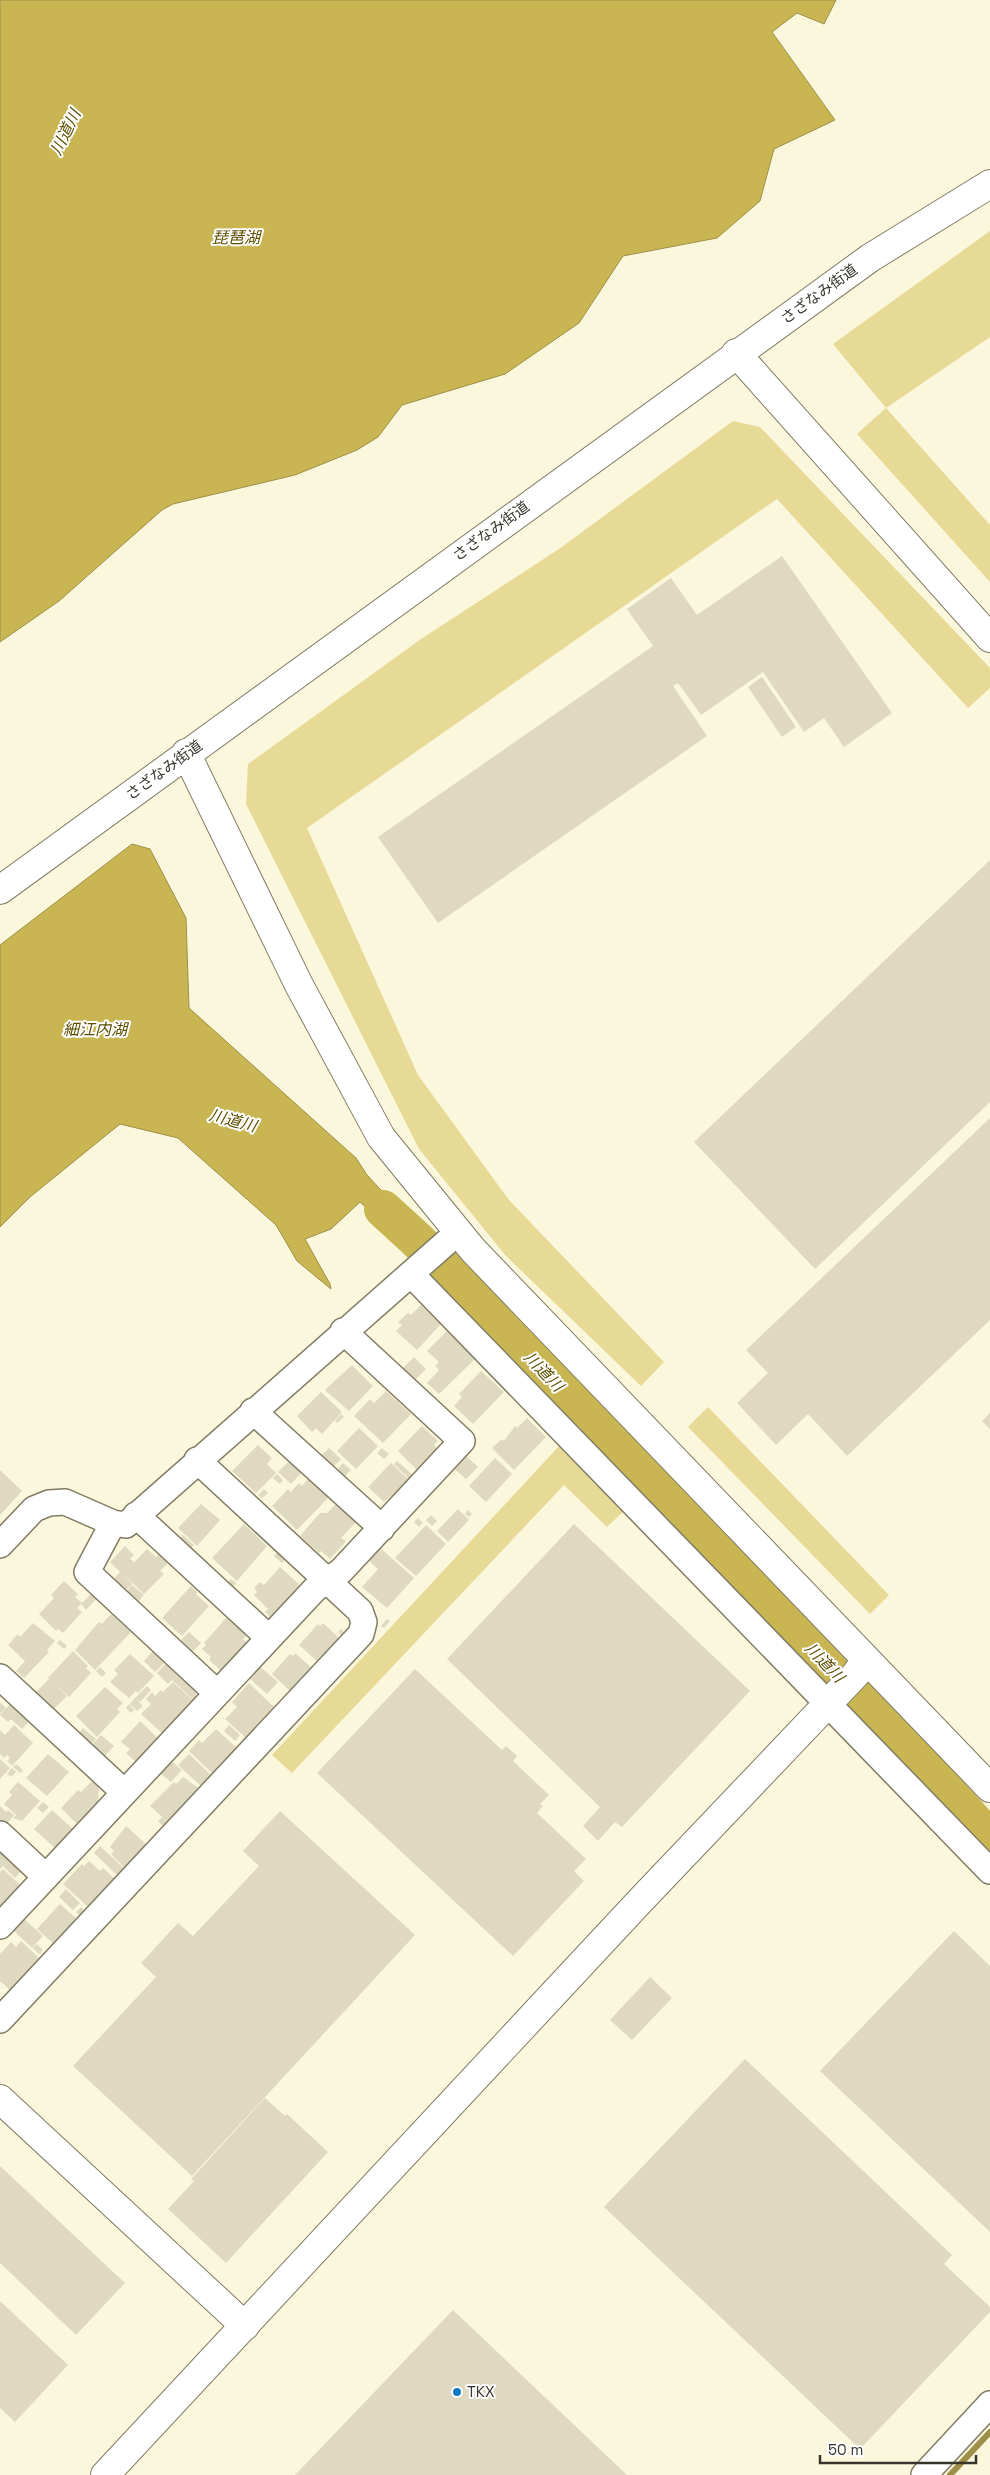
<svg xmlns="http://www.w3.org/2000/svg" width="990" height="2475" viewBox="0 0 990 2475" font-family="'Space Grotesk','Noto Sans JP',sans-serif">
<style>
.green{fill:#e7da97}
.water{fill:#c9b653;stroke:#9d8f47}
.lines{fill:none;stroke-linecap:round;stroke-linejoin:round}
.stream{stroke:#9d8f47;stroke-width:6}
.river{stroke:#c9b653;stroke-width:38}
.building{fill:#ded9c0}
.street-casing{stroke:#807c65;stroke-width:28}
.secondary-casing{stroke:#807c65;stroke-width:30}
.street{stroke:#fff;stroke-width:25}
.secondary{stroke:#fff;stroke-width:28}
.poi-dot{fill:#1578c4;stroke:#fff;stroke-width:2}
.labels{text-anchor:middle;stroke-width:4;stroke-linejoin:round;paint-order:stroke}
.street-label{font-size:15px;fill:#37352b;stroke:#fff}
.poi-label{font-size:15px;fill:#37352b;stroke:#fff;text-anchor:start}
.water-label{font-size:16px;font-style:italic;fill:#5c4f00;stroke:#fff}
</style>
<rect width="100%" height="100%" fill="#fbf7dd"/>
<path class="green" d="M990,231V337L886,408L990,525V582L857,434L886,408L833,344Z
M733,421L760,427L990,668V688L968,708L777,499L307,828L418,1075L509,1200L664,1362L641,1386L506,1256L419,1149L246,804L248,764L421,639L559,549Z
M708,1407L889,1595L870,1614L688,1427Z
M561,1444L625,1510L607,1527L564,1485L292,1773L272,1755Z"/>
<path class="water" d="M0,0H836L824,24L797,13L772,32L835,120L774,149L760,201L717,238L623,256L579,323L505,374L402,405L378,437L357,450L295,475L173,504L162,510L59,601L0,642Z
M132,844L150,849L186,918L189,1008L356,1158L367,1175L425,1238L414,1251L360,1202L331,1229L305,1239L330,1284L331,1289L297,1261L276,1225L178,1138L120,1124L30,1197L0,1227V945Z"/>
<g class="lines">
<path class="stream" d="M950,2475L990,2432"/>
<path class="river" d="M383,1209L417,1240L890,1729L990,1839"/>
</g>
<path class="building" d="M782,556L892,713L844,747L824,718L804,732L763,672L701,715L678,683L673,686L707,736L438,923L378,837L653,646L627,609L671,578L697,615Z
M762,677L796,727L782,737L748,687Z
M990,860V1102L815,1269L694,1142Z
M990,1118V1320L847,1456L808,1414L776,1445L737,1403L768,1373L746,1350Z
M421,1305L441,1324L417,1350L396,1331L402,1325L398,1322L408,1313L411,1315Z
M447,1331L475,1359L439,1394L427,1383L439,1370L435,1366L439,1362L427,1351Z
M414,1357L426,1369L415,1380L403,1368Z
M352,1365L373,1386L349,1411L325,1390Z
M481,1371L504,1392L473,1424L454,1406L462,1397L459,1394Z
M386,1391L411,1414L383,1443L354,1416L370,1399L374,1403Z
M321,1392L342,1412L322,1434L316,1428L312,1432L297,1416Z
M990,1413V1429L982,1421Z
M341,1414L344,1417L337,1423L335,1421Z
M527,1418L546,1437L514,1470L492,1448L502,1439L504,1441L515,1426L517,1428Z
M422,1426L438,1441L434,1445L438,1449L417,1470L398,1451Z
M359,1428L378,1446L356,1469L337,1451Z
M258,1445L272,1458L267,1464L276,1473L256,1493L232,1471Z
M329,1448L341,1459L333,1467L321,1456Z
M382,1448L389,1454L384,1459L377,1453Z
M465,1455L478,1467L466,1479L453,1468Z
M495,1458L512,1474L486,1502L469,1486Z
M291,1459L303,1471L291,1484L278,1472Z
M397,1461L414,1476L410,1480L394,1464Z
M343,1463L351,1470L344,1477L337,1470Z
M391,1463L409,1480L384,1502L368,1487Z
M0,1470L22,1491L0,1515Z
M277,1474L283,1480L280,1484L273,1478Z
M310,1477L330,1496L297,1530L272,1506L288,1489L291,1492L299,1483L302,1486Z
M264,1489L268,1493L262,1498L258,1495Z
M337,1503L357,1521L341,1538L346,1541L330,1559L321,1551L319,1553L300,1536L320,1513H327Z
M201,1504L220,1520L197,1546L178,1528Z
M458,1509L469,1520L448,1542L437,1531Z
M468,1510L472,1514L469,1517L465,1514Z
M431,1515L437,1521L432,1526L426,1520Z
M418,1518L423,1523L419,1527L414,1522Z
M244,1524L267,1546L237,1581L212,1558Z
M574,1524L750,1691L622,1827L615,1822L598,1841L583,1826L600,1807L447,1659Z
M426,1525L446,1544L416,1576L395,1558Z
M183,1535L194,1545L189,1550L178,1540Z
M125,1546L134,1555L130,1559L134,1562L127,1570L147,1549L156,1557L160,1553L169,1562L160,1571L164,1574L144,1594L123,1574L132,1584L123,1593L111,1582L120,1572L110,1562Z
M379,1547L414,1578L387,1608L362,1587L380,1567L378,1569L367,1559Z
M278,1552L286,1559L282,1563L274,1556Z
M280,1567L302,1587L277,1617H270L265,1612L268,1609L254,1595L257,1592L254,1588L260,1582L264,1585Z
M231,1579L236,1583L231,1589L226,1585Z
M64,1581L78,1594L75,1597L82,1603L92,1593L97,1598L86,1610L81,1604L77,1608L82,1612L63,1633L58,1629L56,1631L39,1614L54,1598L51,1595Z
M132,1585L144,1595L136,1604L125,1593Z
M191,1586L197,1592L196,1594L209,1606L182,1636L162,1618Z
M111,1614L131,1632L95,1670L75,1650L99,1622L102,1624Z
M227,1617L247,1635L243,1639L248,1643L220,1670L209,1660L211,1657L202,1649L206,1645L204,1643Z
M387,1619L390,1621L384,1628L381,1626Z
M33,1623L55,1641L47,1650L49,1652L24,1678L16,1671L25,1661L8,1645L18,1634L20,1637Z
M323,1623L340,1639L318,1662L299,1645L318,1624L320,1626Z
M341,1629L346,1634L343,1637L338,1632Z
M189,1632L201,1643L190,1654L178,1643Z
M60,1640L67,1646L64,1649L57,1643Z
M155,1649L167,1660L155,1672L144,1661Z
M73,1651L88,1666L86,1668L91,1673L69,1697L48,1678Z
M295,1653L312,1668L290,1691L272,1674L290,1654L293,1656Z
M130,1654L154,1676L138,1693L136,1691L129,1698L110,1682L118,1674L114,1670Z
M168,1661L196,1689V1702L172,1680L168,1684L157,1673Z
M259,1666L278,1682L267,1694L249,1678Z
M100,1667L106,1673L102,1677L96,1671Z
M415,1669L502,1750L506,1746L517,1756L513,1761L549,1795L540,1804L543,1806L537,1813L586,1859L574,1871L584,1881L513,1956L317,1773Z
M49,1679L67,1696L54,1709L36,1692Z
M173,1682L195,1702L164,1735L141,1714L151,1704L146,1699L152,1692L155,1696L161,1690L163,1692Z
M249,1683L274,1707L246,1738L225,1719L237,1707L232,1702Z
M147,1686L151,1690L140,1702L135,1698Z
M105,1687L123,1703L117,1709L120,1712L97,1737L76,1716Z
M135,1698L143,1706L137,1711L130,1704Z
M0,1702L6,1708L0,1714Z
M12,1702L31,1719L22,1729L11,1719L8,1722L0,1715Z
M129,1704L134,1710L131,1713L126,1708Z
M140,1721L160,1740L138,1764L126,1753L130,1749L121,1742Z
M14,1725L33,1743L12,1766L7,1761L10,1758L7,1755L4,1758L0,1754V1730L5,1735Z
M229,1725L240,1735L235,1741L224,1731Z
M83,1728L96,1739L90,1745L78,1734Z
M216,1729L238,1749L214,1775L189,1751L199,1740L202,1743Z
M101,1735L114,1746L104,1757L91,1746Z
M48,1754L69,1772L47,1796L26,1778Z
M189,1754L213,1777L203,1788L178,1765Z
M0,1759L10,1768L0,1779Z
M170,1760L182,1770L171,1782L159,1772Z
M16,1764L23,1770L20,1773L13,1767Z
M12,1768L16,1772L11,1777L7,1774Z
M183,1777L201,1790L169,1823L150,1806L174,1782L176,1784Z
M92,1781L99,1787L98,1800L102,1803L80,1827L61,1808L78,1790L81,1792Z
M18,1782L40,1801L22,1821L13,1818L16,1815L4,1804L12,1795L9,1792Z
M43,1802L49,1807L43,1813L37,1808Z
M0,1806L6,1812L8,1810L14,1815L5,1826L0,1822Z
M52,1810L74,1830L56,1849L34,1829Z
M280,1811L415,1935L192,2176L73,2066L156,1977L141,1963L178,1923L193,1936L259,1866L243,1851Z
M162,1817L167,1822L163,1826L158,1821Z
M126,1826L148,1846L126,1869L111,1854L114,1851L110,1847Z
M100,1846L126,1870L119,1877L94,1853Z
M0,1849L22,1870L15,1878L3,1866L0,1869Z
M89,1861L100,1871L103,1868L115,1879L89,1908L63,1884L82,1864L84,1866Z
M3,1869L21,1886L0,1910V1872Z
M66,1889L80,1903L73,1910L59,1897Z
M60,1904L78,1920L55,1945L37,1929Z
M81,1907L86,1912L81,1917L76,1912Z
M23,1918L43,1936L32,1948L13,1930Z
M954,1931L990,1966V2232L820,2071Z
M21,1941L39,1958L10,1990L0,1981V1954L11,1942L16,1947Z
M37,1944L43,1950L39,1954L33,1948Z
M650,1977L672,1998L632,2040L610,2020Z
M745,2059L952,2255L944,2264L990,2307V2312L860,2449L604,2207Z
M265,2098L285,2116L287,2114L328,2152L226,2263L168,2209L194,2181L191,2179Z
M0,2166L125,2283L76,2335L0,2263Z
M0,2301L68,2365L15,2422L0,2408Z
M453,2310L627,2475H295Z"/>
<g class="lines">
<defs>
<path id="street" d="M411,1274L990,1871
M253,1411L382,1528
M136,1515L269,1638
M113,1523L87,1572L217,1693
M0,1545L34,1509L49,1503L65,1502L113,1523L126,1525L457,1233
M0,1677L124,1792
M0,1834L46,1877
M0,1926L315,1589L341,1571L462,1441L343,1331
M0,2020L361,1634L364,1622L360,1611L197,1460
M924,2475L990,2404"/>
<path id="secondary" d="M736,353L990,638
M186,753L299,985L381,1137L473,1250L990,1788
M0,890L870,258L990,184
M0,2099L245,2326
M105,2475L640,1901L856,1674L866,1660"/>
</defs>
<use href="#street" class="street-casing"/>
<use href="#secondary" class="secondary-casing"/>
<use href="#street" class="street"/>
<use href="#secondary" class="secondary"/>
</g>
<circle class="poi-dot" cx="457" cy="2392" r="5"/>
<g class="labels">
<g class="street-label">
<text transform="translate(819 294) rotate(-36)" y="5">さざなみ街道</text>
<text transform="translate(491 531) rotate(-36)" y="5">さざなみ街道</text>
<text transform="translate(164 770) rotate(-36)" y="5">さざなみ街道</text>
</g>
<g class="poi-label">
<text x="467" y="2397">TKX</text>
</g>
<g class="water-label">
<text transform="translate(65 132) rotate(-64)" y="6">川道川</text>
<text x="236" y="243">琵琶湖</text>
<text x="95" y="1035">細江内湖</text>
<text transform="translate(233 1120) rotate(15)" y="6">川道川</text>
<text transform="translate(544 1371) rotate(46)" y="6">川道川</text>
<text transform="translate(825 1662) rotate(46)" y="6">川道川</text>
</g>
</g>
<path d="M820 2455v8h156v-8" fill="none" stroke="#37352b" stroke-width="2.5"/>
<text x="828" y="2455" font-size="15" fill="#37352b" stroke="#ffffff" stroke-width="4" paint-order="stroke">50 m</text>
</svg>
